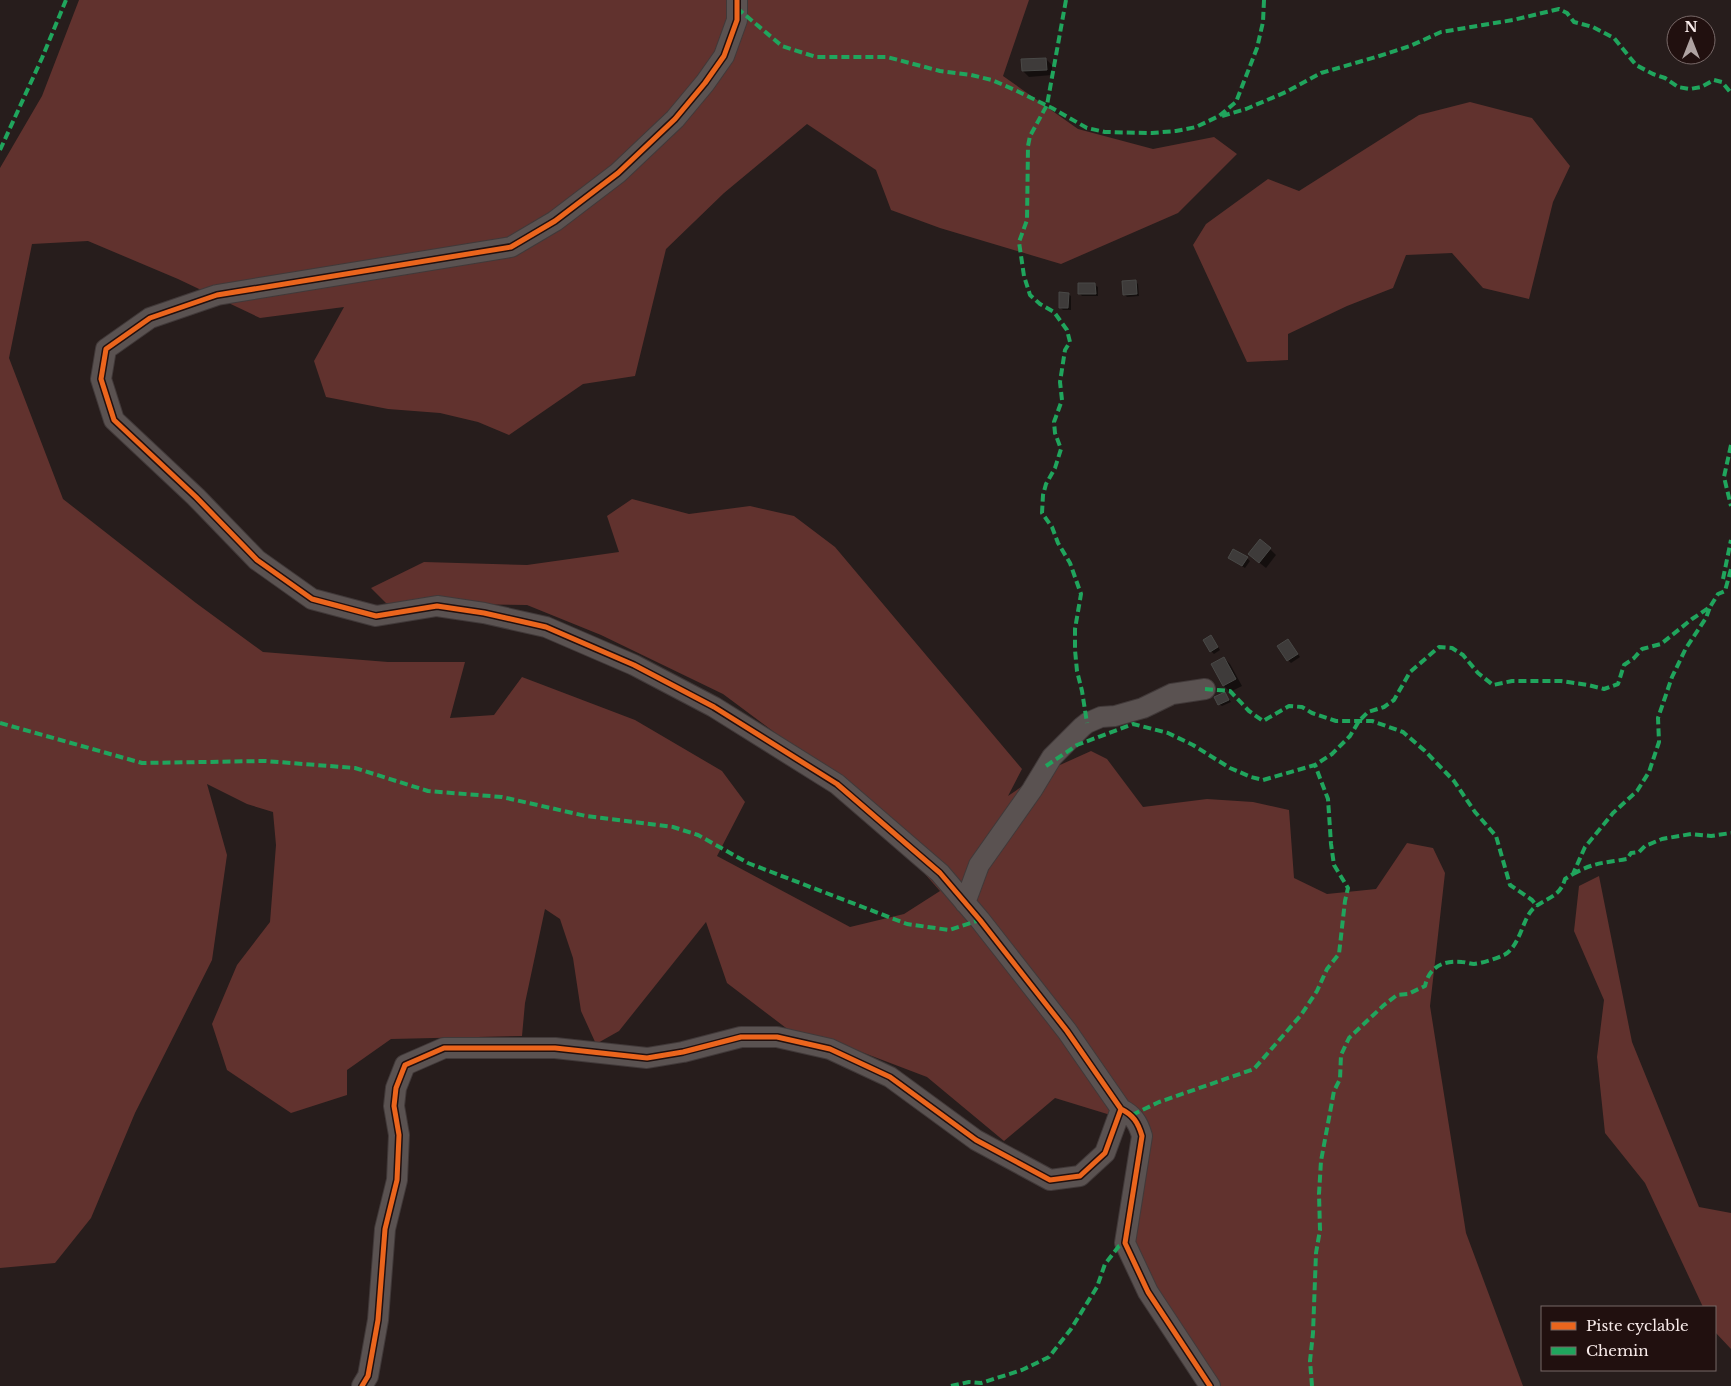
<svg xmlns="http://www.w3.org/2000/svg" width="1731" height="1386" viewBox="0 0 1731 1386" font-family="'Libre Baskerville',serif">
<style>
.green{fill:#61322e}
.shadow{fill:#0007}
.building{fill:#3e3b3a;stroke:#494947}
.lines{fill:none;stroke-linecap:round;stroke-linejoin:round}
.minor-casing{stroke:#413939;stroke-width:22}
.minor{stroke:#5a5251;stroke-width:20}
.quiet{stroke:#20a55d;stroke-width:4;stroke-dasharray:8 4;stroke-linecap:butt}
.cycleway-casing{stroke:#21100f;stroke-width:8}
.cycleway{stroke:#eb651d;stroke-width:5}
</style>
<rect width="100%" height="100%" fill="#271d1c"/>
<path class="green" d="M79,0H1029L1003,76L1078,129L1153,149L1214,137L1237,154L1178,213L1061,264L940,228L891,210L876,170L807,124L724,193L666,249L635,376L583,384L509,435L478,422L440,413L388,409L326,397L314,361L344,307L260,318L178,279L88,241L32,244L9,358L63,499L196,603L263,652L388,662H465L450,718L494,715L522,677L635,720L722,771L745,802L717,856L850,927L904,914L940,891L848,787L723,694L601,635L527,605L386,603L371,588L424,562L527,565L619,552L607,516L632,499L689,514L750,506L794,516L835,547L1022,769L1008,796L1040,774L1091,751L1107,759L1143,807L1207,799L1253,802L1289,810L1294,878L1327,894L1376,889L1407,843L1433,848L1445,873L1430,1006L1466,1233L1523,1386H1201L1150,1314L1122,1256L1132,1146L1130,1121L1055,1098L1004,1141L927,1077L822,1037L790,1031L727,983L706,922L619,1031L596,1044L581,1011L573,958L560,919L545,909L525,1003L522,1036L391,1039L347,1070V1095L291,1113L227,1070L212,1024L237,965L270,922L276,845L273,812L247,804L207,784L227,855L212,960L135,1113L91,1218L55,1263L0,1268V168L42,96Z
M1470,102L1532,118L1570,166L1553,202L1529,299L1483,288L1452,253L1406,255L1393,288L1347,306L1288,334V360L1247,362L1193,245L1206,224L1268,179L1299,191L1419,115Z
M1599,876L1632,1042L1699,1207L1731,1213V1349L1715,1332V1307H1703L1645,1183L1605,1133L1597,1057L1604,1000L1574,931L1579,886Z"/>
<path class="shadow" d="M1046,59L1052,65V75L1029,77L1023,71Z
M1135,281L1138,284L1139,296L1127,297L1124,294Z
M1095,285L1098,287V296H1082L1080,294Z
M1068,294L1071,296V310H1063L1060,307Z
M1270,549L1276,555L1266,568L1256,560Z
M1229,558H1247L1250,561L1245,568Z
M1213,639L1220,650L1214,654L1211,651Z
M1288,640L1300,657L1291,663L1288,660Z
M1224,658L1230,664L1242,686L1230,692L1224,686L1213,664Z
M1225,693L1231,702L1222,706L1219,704Z"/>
<path class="building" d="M1046,58L1047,70L1022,71L1021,59Z
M1136,280L1137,294L1123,295L1122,281Z
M1078,283H1095L1096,294H1078Z
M1059,292L1069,293L1068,308H1059Z
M1260,539L1271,548L1259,563L1248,554Z
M1233,549L1248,557L1242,566L1228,558Z
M1211,635L1218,647L1210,652L1203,640Z
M1288,639L1298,654L1287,661L1277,646Z
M1224,657L1236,679L1223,686L1211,664Z
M1225,692L1229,700L1218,705L1214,697Z"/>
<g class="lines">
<defs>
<path id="minor" d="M737,0V20L724,56L705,83L675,119L618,173L555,221L511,247L217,295L150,318L106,349L101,379L114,420L196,497L257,560L312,599L376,616L437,606L484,613L546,627L634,665L714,707L837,784L940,873L980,920L1067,1031L1121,1109C1133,1115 1138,1122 1142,1136L1125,1243L1148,1292L1210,1386
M965,903L979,865L1032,790L1052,757L1082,727L1087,723L1101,717L1115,716L1143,708L1172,694L1205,689
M362,1386L368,1376L378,1320L385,1229L397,1180L399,1135L394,1106L396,1088L405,1065L444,1048H555L647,1058L683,1052L741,1037H777L830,1049L890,1077L976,1140L1050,1180L1080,1176L1105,1153L1121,1109"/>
</defs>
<use href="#minor" class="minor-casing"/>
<use href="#minor" class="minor"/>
<path class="quiet" d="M1066,0L1047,105L1030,136L1028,146L1027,220L1019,242L1024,276L1030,295L1040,304L1054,312L1067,330L1070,342L1065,350L1060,382L1062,400L1054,422L1055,433L1061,449L1055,468L1046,484L1043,495L1042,513L1052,527L1058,543L1070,563L1081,594L1075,629V650L1077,671L1082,691L1087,723
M737,8L782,46L816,57H887L940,71L971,75L992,80L1015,90L1052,108L1087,128L1105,132L1152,133L1176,131L1196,127L1219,116L1236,102L1257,48L1263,22L1264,0
M1222,116L1246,109L1286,92L1321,73L1376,57L1410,46L1441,32L1513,20L1559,9L1567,13L1574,22L1593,27L1614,38L1636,65L1653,74L1665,78L1678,87L1690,89L1701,87L1714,80L1722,82L1731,93
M0,150L42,58L66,0
M1731,445L1724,477L1731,506
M1723,579L1731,540
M1205,689L1230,691L1249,711L1263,721L1289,706L1302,707L1312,713L1336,721H1372L1403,732L1425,751L1454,781L1475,812L1496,836L1510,885L1532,900L1537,906
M0,723L142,763L265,761L355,768L428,791L502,797L586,816L673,827L698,835L748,863L907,924L949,930L980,920
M1046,766L1077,745L1133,724L1168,733L1193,745L1230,768L1251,777L1263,780L1315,765L1332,754L1350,736L1359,721L1368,712L1384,707L1394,700L1410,672L1439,647L1452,648L1463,655L1478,673L1493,685L1512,681H1561L1588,685L1604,689L1618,684L1624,665L1634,658L1642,649L1661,644L1692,619L1710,607L1718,594L1725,591L1731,569
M1573,874C1595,862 1604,863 1627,859L1631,853L1639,852L1645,846L1662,839L1691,834L1711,836L1731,833
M1132,1115L1159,1102L1254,1069L1301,1015L1317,991L1327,969L1339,954L1345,901L1348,888L1334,865L1331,844L1328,799L1315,765
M951,1386L969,1382L981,1383L1022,1370L1049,1357L1071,1329L1097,1287L1105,1264L1119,1246L1125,1243
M1312,1386L1310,1361L1313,1333L1316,1253L1320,1230L1319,1194L1321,1161L1334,1091L1340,1079L1341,1055L1349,1038L1384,1005L1397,995L1408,994L1425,986C1429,967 1443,960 1462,962C1466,962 1470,964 1474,964C1483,963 1495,959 1504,955C1521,946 1522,917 1535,907C1548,897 1560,897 1565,879L1573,874L1585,847L1595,835L1613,813L1637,791L1649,772L1659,742L1658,718L1672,677L1686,648L1706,618L1710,607"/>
<defs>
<path id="cycleway" d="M737,0V20L724,56L705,83L675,119L618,173L555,221L511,247L217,295L150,318L106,349L101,379L114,420L196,497L257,560L312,599L376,616L437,606L484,613L546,627L634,665L714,707L837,784L940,873L980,920L1067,1031L1121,1109C1133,1115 1138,1122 1142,1136L1125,1243L1148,1292L1210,1386
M362,1386L368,1376L378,1320L385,1229L397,1180L399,1135L394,1106L396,1088L405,1065L444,1048H555L647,1058L683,1052L741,1037H777L830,1049L890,1077L976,1140L1050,1180L1080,1176L1105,1153L1121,1109"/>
</defs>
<use href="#cycleway" class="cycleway-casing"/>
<use href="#cycleway" class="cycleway"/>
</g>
<rect x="1541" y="1306" width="175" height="65" fill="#21100f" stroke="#776867"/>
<rect x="1551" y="1322" width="25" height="8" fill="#eb651d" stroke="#776867"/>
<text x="1586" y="1331" font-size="15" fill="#f8ebea">Piste cyclable</text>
<rect x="1551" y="1347" width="25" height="8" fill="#20a55d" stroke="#776867"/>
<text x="1586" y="1356" font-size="15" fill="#f8ebea">Chemin</text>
<g transform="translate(1691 40)"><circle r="24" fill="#21100f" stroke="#776867"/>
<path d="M0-4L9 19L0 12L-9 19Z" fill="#afa3a2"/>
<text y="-8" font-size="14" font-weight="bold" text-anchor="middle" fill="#f8ebea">N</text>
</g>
</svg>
